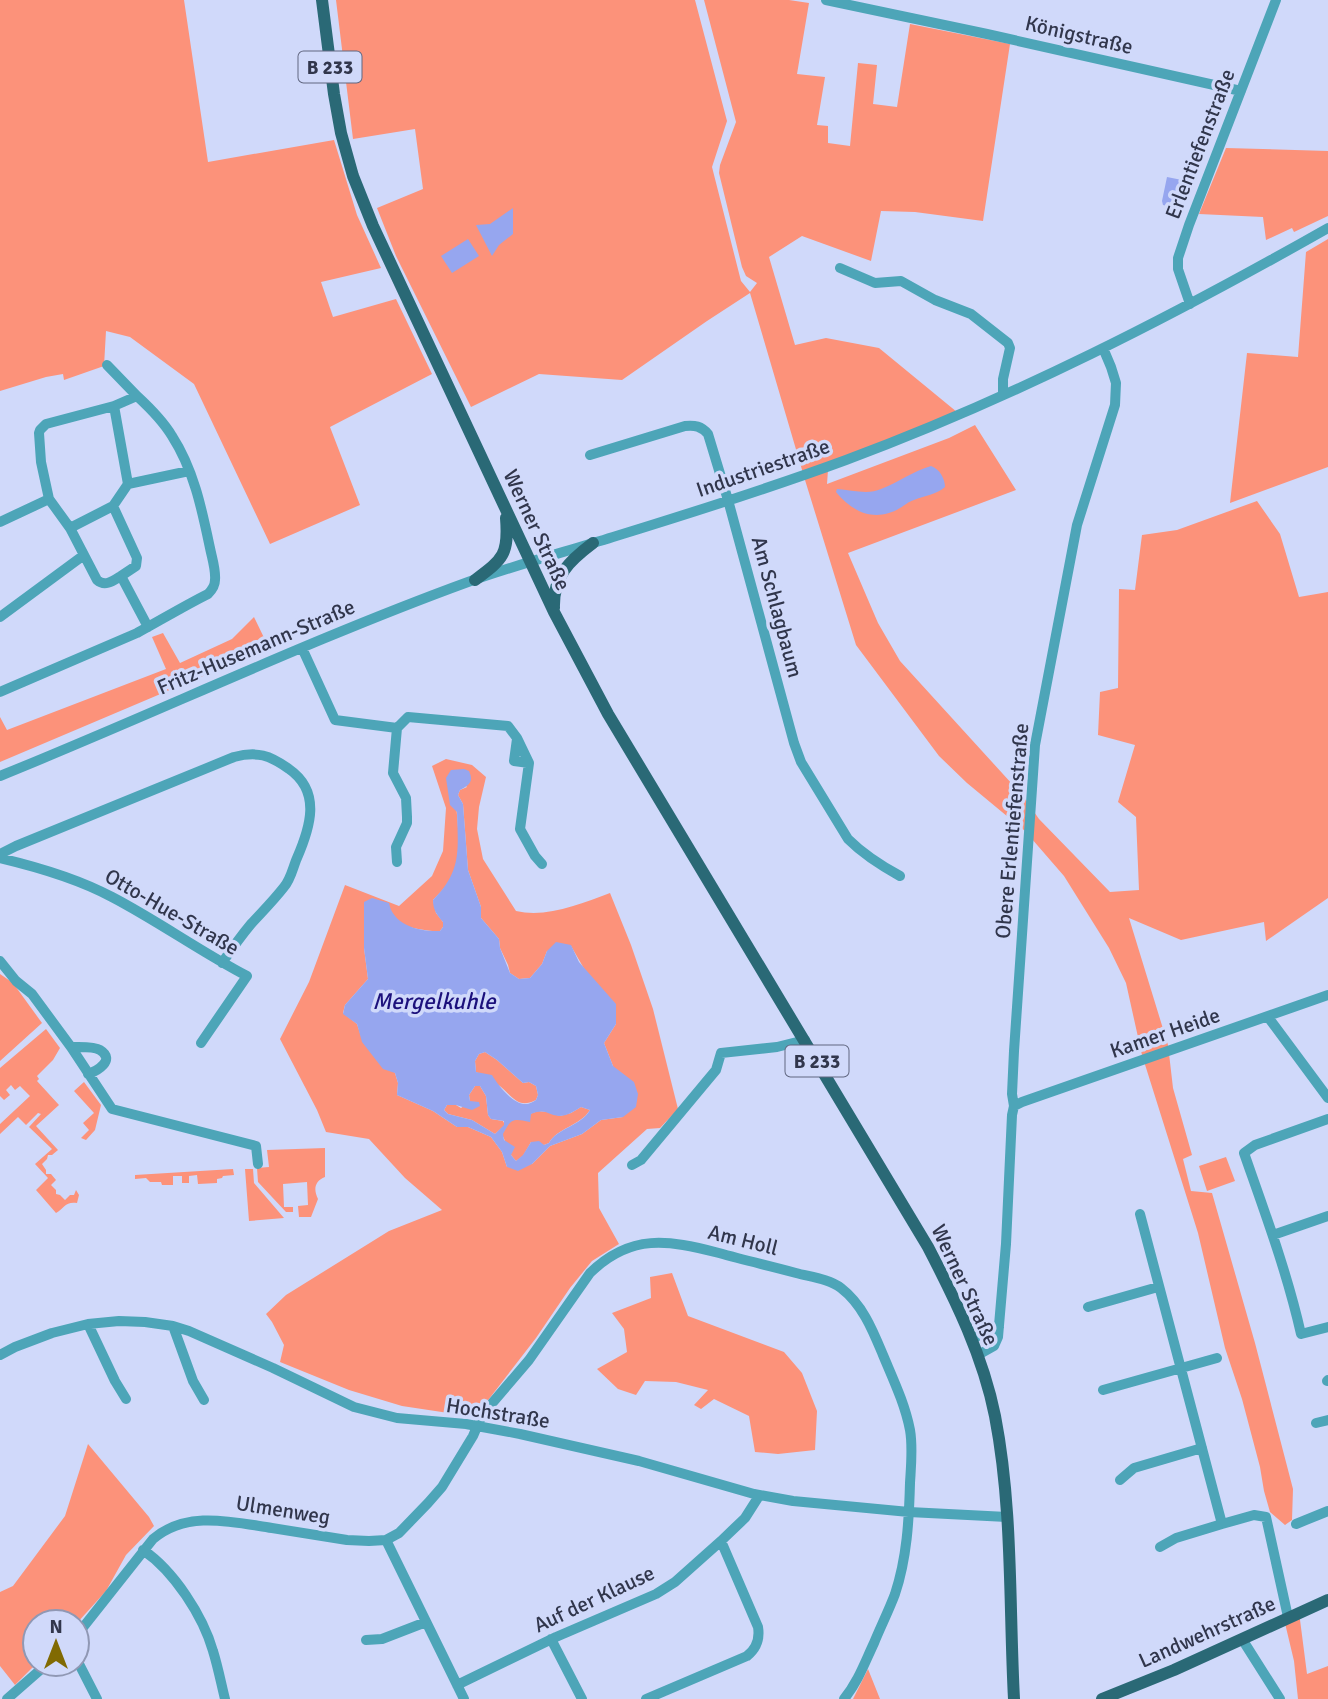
<svg xmlns="http://www.w3.org/2000/svg" width="1328" height="1699" viewBox="0 0 1328 1699" font-family="Signika,sans-serif">
  <rect width="100%" height="100%" fill="#d0d9fa"/>
  <path fill="#fc927a" fill-rule="evenodd" d="M0,0H184L208,162L334,140L357,215L381,268L321,282L333,317L396,299L432,374L330,427L360,505L270,544L194,384L130,337L106,331L104,366L64,380L63,374L46,377L0,391Z
    M336,0H695L727,121L712,167L741,281L750,292L757,283L746,276L742,267L719,173L720,165L736,122L704,0H789L809,3L797,74L825,77L817,125L828,126V143L850,146L858,63L877,65L873,104L897,107L910,24L1010,44L983,221L915,212L881,211L871,261L802,236L769,257L795,345L826,338L879,348L963,417L828,470L827,484L949,438L975,425L1016,490L848,553L878,623L900,661L1023,796L1039,819L1110,892L1139,890L1136,817L1118,802L1135,745L1098,735L1100,692L1118,688L1119,589L1135,590L1142,535L1177,530L1257,501L1280,534L1299,597L1328,592V898L1266,941L1264,922L1181,940L1129,918L1168,1045L1173,1088L1192,1155L1183,1159L1191,1191L1212,1193L1255,1343L1293,1489L1292,1520L1285,1525L1270,1512L1264,1491L1260,1467L1242,1399L1225,1348L1198,1233L1142,1055L1126,983L1109,948L1064,876L1025,831L967,783L939,756L856,645L805,480L750,293L707,321L622,380L539,374L471,407L396,256L377,208L423,189L415,129L353,139Z
    M1226,148L1328,151V216L1294,232L1292,228L1266,240L1263,217L1199,214Z
    M1328,239V467L1230,503L1247,353L1298,357L1306,252Z
    M254,617L269,648L0,762V717L7,730L166,669L152,637L163,633L180,663L232,639Z
    M446,759L472,765L486,777L479,807L477,829L483,859L516,911C547,918 580,904 610,893L631,945L653,1009L678,1109L660,1128L647,1129L598,1173L599,1208L619,1244L592,1261L570,1288L536,1338L475,1417L402,1406L349,1390L280,1362L284,1345L272,1322L266,1314L286,1295L389,1231L442,1210L405,1178L369,1139L326,1132L317,1110L280,1039L309,982L345,885L399,906L432,876L443,851L446,808L432,766ZM451,770L467,787L460,790L458,795L463,804L468,870L481,907V918L499,939L500,948L508,965L510,973L519,979L530,978L542,964L547,951L571,946L616,1024L604,1043L613,1066L623,1117L601,1120L582,1134L550,1146L532,1164L507,1167L502,1152L491,1137L468,1127H457L433,1111L397,1095L398,1083L395,1073L363,1042L357,1024L343,1013L345,1005L368,979L364,948L365,918L364,910C387,919 414,932 440,931L443,927V922L436,913L433,900C442,891 451,881 455,869C463,842 455,798 451,770Z
    M0,974L13,983L42,1023L0,1061Z
    M46,1029L60,1048L53,1060L37,1076L39,1079L37,1081L59,1105L36,1126L58,1150L52,1155H48L47,1159L42,1164L46,1170V1174H51L56,1180L51,1185L56,1190V1194L60,1195L65,1200L70,1195H74L76,1190L79,1195L77,1203C66,1201 64,1208 56,1213L36,1190L48,1178L35,1164L52,1149L29,1127L41,1114L38,1113L26,1125L18,1117L0,1134V1124L30,1096L20,1086L15,1090L11,1085L6,1090L10,1095L4,1100L0,1096V1068Z
    M485,1052L497,1060L523,1083L529,1082L536,1086L538,1095L536,1100C516,1110 512,1094 497,1084C491,1079 483,1076 476,1072L475,1061L479,1054Z
    M84,1082L101,1105L95,1130L86,1140L81,1138L89,1130L83,1123L94,1113L74,1091Z
    M475,1086H480L486,1096L488,1115L491,1119L503,1121L505,1125L495,1134L472,1120L448,1114L444,1110L447,1105H456L461,1108L470,1101L469,1095Z
    M581,1107L590,1110C580,1126 557,1128 549,1143L544,1145L531,1142L523,1156L516,1161L511,1155L502,1134L510,1121L538,1111L548,1112L560,1116L571,1113Z
    M325,1148V1177C315,1181 313,1189 318,1199L311,1217H299L298,1206L308,1205L307,1182L283,1184L284,1207H293V1212H286L258,1182L257,1168L269,1167L267,1150Z
    M1226,1157L1235,1181L1207,1191L1199,1166Z
    M233,1169L234,1175L223,1176L222,1178L217,1179V1183L198,1184L197,1175L189,1176V1183H182V1176H173V1185H162L161,1182H150L146,1178L135,1179V1175Z
    M245,1169H253L254,1183L284,1218L249,1221Z
    M672,1273L688,1316L784,1352L802,1373L817,1411L815,1450L778,1454L755,1452L749,1416L714,1399L701,1409L694,1405L708,1390L676,1382L645,1381L636,1395L618,1389L597,1369L627,1352L624,1329L612,1313L651,1298L650,1277Z
    M88,1444L149,1517L154,1526L126,1555L106,1591L77,1623V1622H35V1664H36L15,1685L0,1666V1592L13,1586L65,1516Z
    M1299,1612L1307,1674L1328,1666V1699H1298L1294,1661L1284,1619Z
    M868,1669L880,1699H853Z"/>
  <path fill="#96a6ef" fill-rule="evenodd" d="M1167,177L1187,181L1177,205L1171,207L1163,205L1162,201Z
    M513,208V234L499,245L492,256L476,225L490,224Z
    M468,239L479,256L452,273L441,256Z
    M931,466C940,469 945,479 945,487C937,494 924,496 914,500C908,502 905,505 900,508C875,523 852,512 836,492L837,489C852,490 868,495 881,489C899,482 913,471 931,466Z
    M464,769L469,771C474,782 469,785 460,790L458,795L463,804L468,870L481,907V918L499,939L500,948L510,973L519,979L530,978L542,964L547,951L556,942L571,945L579,962L616,1004V1024L604,1043L613,1066L634,1082L638,1094L636,1107L623,1117L601,1120L582,1134L550,1146L532,1164L518,1171L507,1167L502,1152L491,1137L468,1127H457L433,1111L397,1095L398,1083L395,1073L383,1069L362,1042L357,1024L343,1014L345,1005L368,979L364,948V902L372,898L389,903C393,925 419,932 440,931L443,927V922C437,915 433,910 433,900C462,871 458,850 457,812L450,805L446,778L451,770ZM485,1052L497,1060L523,1083L529,1082L536,1086L538,1095L536,1100C533,1102 529,1104 526,1104C512,1104 498,1085 492,1075L476,1072L475,1061L479,1054ZM475,1086H480L486,1096L488,1115L491,1119L504,1121V1125L495,1134L472,1120L448,1114L444,1110L447,1105H456L472,1110L480,1106L479,1102L470,1101L469,1095ZM581,1107L590,1110C581,1126 557,1128 549,1143L544,1145L539,1141L531,1142L523,1155L516,1161L511,1155L515,1147L504,1140L503,1134C511,1119 512,1118 530,1122L531,1114C546,1108 547,1115 559,1116C567,1116 575,1111 581,1107Z"/>
  <g fill="none" stroke-linecap="round" stroke-linejoin="round">
    <path stroke="#4da5b8" stroke-width="10" d="M826,0L987,34L1241,91
      M840,268L875,283L901,281L935,300L971,314L1008,343L1010,348L1003,379V395
      M1190,304L1178,269V258L1189,225L1276,0
      M107,365L137,396
      M114,406L128,484
      M590,455L685,426C695,425 701,426 708,434L728,500L794,743L801,762L848,839C864,855 880,865 900,876
      M113,506L137,558L136,566L121,576
      M0,522L49,499
      M70,528L113,506L128,484L189,471
      M0,617L84,555
      M302,648L335,720L397,728
      M0,692L137,633C161,620 184,606 208,594C212,590 215,586 215,580C216,570 212,558 210,548C202,510 194,470 172,436C163,421 150,408 137,396L114,406L46,424L40,430L39,433L41,462L49,499L70,528L97,580C105,587 113,581 121,576L148,627
      M397,728L408,717L508,726L517,738L529,763L520,829L535,856L542,864
      M517,739L514,761L529,763
      M0,776C156,713 309,640 468,582C515,565 565,552 613,537C691,513 770,488 846,460C1013,398 1173,316 1328,228
      M0,854L16,846L234,757C257,751 270,755 289,769C322,792 310,828 297,858C293,867 291,879 284,887C274,900 262,912 251,924C241,936 231,950 222,963
      M0,858C38,867 77,878 112,897C158,921 201,952 247,976L201,1043
      M397,862L396,847L407,823V817L406,798L393,773L397,728
      M0,961L16,981L32,994L71,1047L112,1109L256,1146L258,1164
      M1268,1017L1328,1098
      M71,1047C79,1047 94,1046 100,1050C116,1060 97,1071 88,1074
      M1014,1106L1022,1102L1328,995
      M1328,1119L1255,1145L1244,1153C1265,1213 1287,1272 1301,1334L1328,1327
      M632,1165L641,1160L716,1070L721,1053L777,1047L805,1040
      M1140,1214L1222,1524L1254,1515L1266,1517L1288,1617
      M1273,1235L1328,1216
      M1088,1307L1158,1287
      M88,1324L115,1381L126,1399
      M173,1326L193,1381L204,1400
      M972,1338L986,1334L999,1327
      M0,1355L15,1347L52,1333L88,1324L119,1321L145,1322L173,1326L189,1331L273,1368L354,1407L397,1418L466,1424L520,1434L639,1461L754,1494L793,1501L909,1512L1007,1517
      M978,1355L994,1346L998,1337L1006,1244L1012,1115L1014,1106L1012,1094L1014,1051L1035,745L1077,525L1115,405L1116,383L1111,367L1103,348
      M1327,1381L1328,1380
      M1103,1390L1217,1358
      M1316,1423L1328,1420
      M1120,1480L1134,1468L1202,1448
      M1296,1524L1328,1511
      M386,1540L464,1699
      M1160,1547L1176,1538L1222,1524
      M143,1550C174,1571 203,1616 213,1651C218,1667 221,1683 225,1699
      M77,1635L153,1539C187,1510 232,1522 272,1528C297,1532 322,1536 347,1540L369,1541L386,1540L399,1533L428,1503L442,1487L473,1436L482,1415L529,1360L590,1273C631,1233 668,1240 719,1253C744,1260 770,1266 796,1273C811,1277 829,1279 841,1288C863,1305 873,1331 883,1355C893,1379 905,1404 910,1430C913,1447 911,1466 910,1483C909,1520 907,1558 895,1594C889,1610 881,1626 874,1643C865,1662 858,1682 844,1699
      M551,1639L582,1699
      M1242,1639L1280,1699
      M366,1640L382,1639L426,1622
      M77,1660L97,1699
      M457,1685L556,1637L656,1594L675,1582L721,1541L745,1518L759,1496
      M7,1699L47,1664
      M646,1699L747,1656C757,1648 760,1639 758,1627L721,1541"/>
    <path stroke="#2a6976" stroke-width="12" d="M322,0L334,94L341,133L353,176L373,226L554,612L608,714L928,1247C956,1301 983,1356 995,1416C1013,1509 1009,1605 1014,1699
      M475,580C503,559 509,555 506,518
      M554,608C553,576 569,561 593,543
      M1102,1699L1174,1670L1328,1600"/>
  </g>
  <g text-anchor="middle" stroke-width="7" stroke-linejoin="round" paint-order="stroke">
    <g fill="#d0d9fa" stroke="#616780" stroke-width="2">
      <rect x="298.5" y="51.5" width="63" height="31" rx="5"/>
      <rect x="785.5" y="1045.5" width="63" height="31" rx="5"/>
    </g>
    <g font-size="19" font-weight="bold" fill="#31364c">
      <text x="330" y="74">B 233</text>
      <text x="817" y="1068">B 233</text>
    </g>
    <g font-size="21" fill="#31364c" stroke="#d0d9fa">
      <text transform="translate(1079 35) rotate(13)" y="7">Königstraße</text>
      <text transform="translate(1200 144) rotate(-69)" y="7">Erlentiefenstraße</text>
      <text transform="translate(763 468) rotate(-19)" y="7">Industriestraße</text>
      <text transform="translate(537 530) rotate(65)" y="7">Werner Straße</text>
      <text transform="translate(777 607) rotate(75)" y="7">Am Schlagbaum</text>
      <text transform="translate(256 647) rotate(-23)" y="7">Fritz-Husemann-Straße</text>
      <text transform="translate(1012 831) rotate(-85)" y="7">Obere Erlentiefenstraße</text>
      <text transform="translate(172 912) rotate(30)" y="7">Otto-Hue-Straße</text>
      <text transform="translate(1165 1033) rotate(-19)" y="7">Kamer Heide</text>
      <text transform="translate(743 1240) rotate(14)" y="7">Am Holl</text>
      <text transform="translate(965 1285) rotate(65)" y="7">Werner Straße</text>
      <text transform="translate(498 1413) rotate(9)" y="7">Hochstraße</text>
      <text transform="translate(283 1510) rotate(9)" y="7">Ulmenweg</text>
      <text transform="translate(594 1599) rotate(-25)" y="7">Auf der Klause</text>
      <text transform="translate(1207 1632) rotate(-24)" y="7">Landwehrstraße</text>
    </g>
    <g font-size="23" font-style="italic" fill="#1c117c" stroke="#d0d9fa">
      <text x="434" y="1009">Mergelkuhle</text>
    </g>
  </g>
  <g transform="translate(56 1643)"><circle r="33" fill="#d0d9fa" stroke="#9098b4" stroke-width="2"/>
  <path d="M0-5L12 26L0 18L-12 26Z" fill="#816a02"/>
  <text y="-10" font-size="19" font-weight="bold" text-anchor="middle" fill="#31364c">N</text>
  </g>
</svg>
